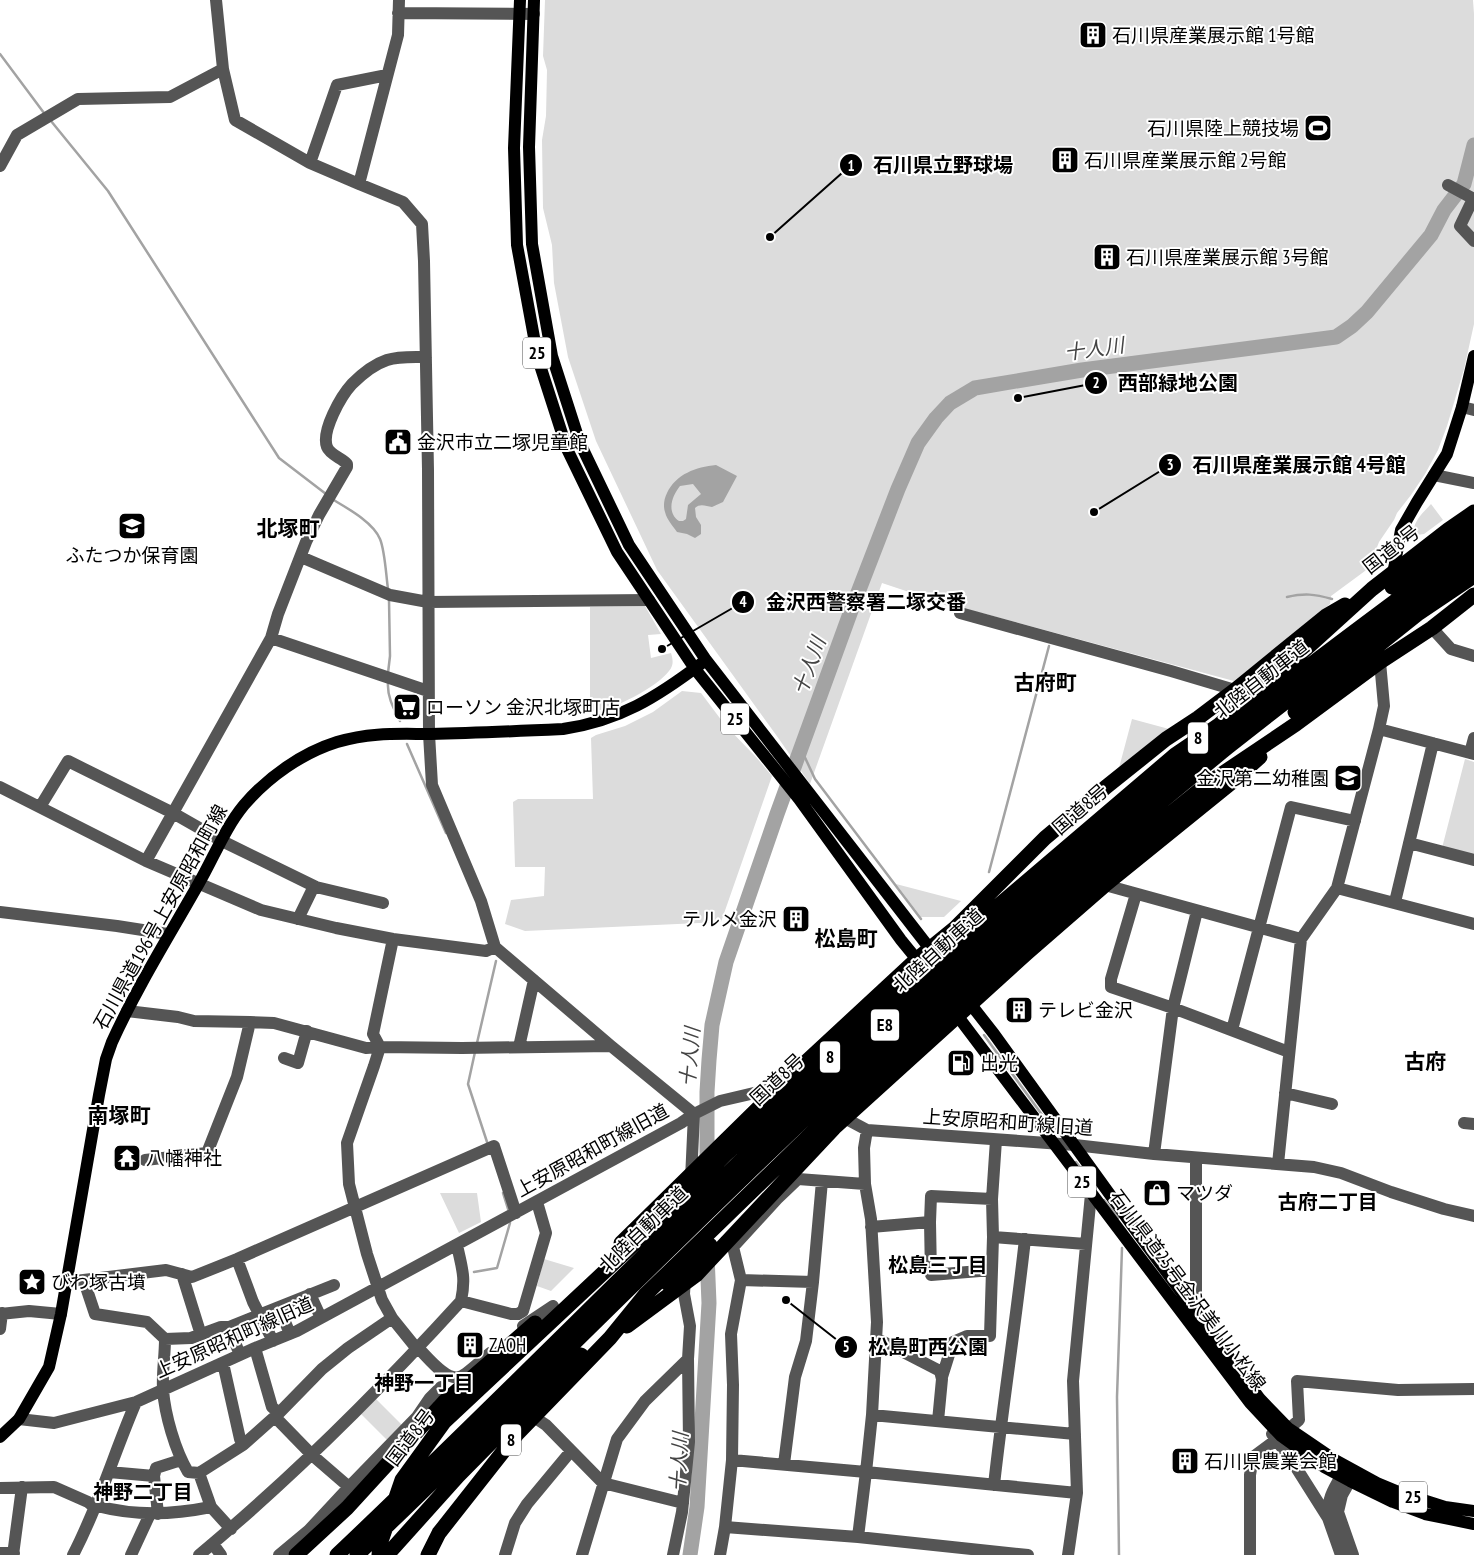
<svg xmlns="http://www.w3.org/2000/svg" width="1474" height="1555" viewBox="0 0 1474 1555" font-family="'PT Sans Narrow','Noto Sans JP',sans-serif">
  <rect width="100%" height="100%" fill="#fff"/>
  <path fill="#dcdcdc" d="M545,0H1473L1474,14V324L1464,369L1447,426L1438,450L1425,474L1411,495L1397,513L1394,520L1379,542L1369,568L1331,596L1330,604L1234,681L982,613L960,611L930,599L882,583L810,784L779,739L657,570L596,441L568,357L554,283L552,245L543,208L542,140L546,116L547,70L543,56Z
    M1431,504L1443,520L1424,534L1417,535L1414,532C1413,521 1424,512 1431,504Z
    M645,606L661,634L648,635L651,658L671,653C673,660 674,665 669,671C656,688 613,710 593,711L590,705V607Z
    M682,691L701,693L725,725L756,757L772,776L721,922L525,931L505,924L511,900L544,896L545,867H515L513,802L518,799H593L591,738L596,735L625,726L653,712Z
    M1132,719L1169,729L1119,768Z
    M1465,759L1474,762V856L1442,848Z
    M896,884L961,901L944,917H921Z
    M440,1193H477L481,1222L459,1233Z
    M544,1259L574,1268L551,1291L537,1286Z
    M376,1399L404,1427L388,1441L361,1414Z"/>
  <path fill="#a3a3a3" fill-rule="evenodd" d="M716,465L737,476L723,502L712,507C706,506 700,503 695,508L696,517L701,525V534L695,538L687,534L677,532C673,526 667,520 665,512C663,506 664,499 667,493C676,474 696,467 716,465ZM693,484L701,494L688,505L686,519L683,521H679C666,512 672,496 680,486Z"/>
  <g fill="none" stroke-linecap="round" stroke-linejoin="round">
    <path stroke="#a3a3a3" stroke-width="2.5" d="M0,54L44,113
      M51,121L108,191L279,458L326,494
      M332,499C347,508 373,522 380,539C385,551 386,575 388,589
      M1287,597C1305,593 1314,594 1332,599
      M388,673L390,656L389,600
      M388,683C387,697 394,709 400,721
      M407,744L446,833
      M801,749L815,779L921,919
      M989,872L1049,646
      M984,1035L1048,1123
      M477,1043L496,961
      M475,1052L468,1084L488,1145
      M1076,1162L1090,1180
      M503,1193L508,1209
      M1104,1200L1118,1218
      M474,1272L497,1268L510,1223
      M1119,1555L1117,1397L1122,1248"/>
    <path stroke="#a3a3a3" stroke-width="15" d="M707,1167V1092L709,1060L712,1025L726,962L777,814L852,608L898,489L918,443L936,418L950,403L975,388L1082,370L1336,337L1352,326L1367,312L1431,235L1444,210L1464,184L1474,145
      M690,1555L697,1507L709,1303L707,1255"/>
    <path stroke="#555" stroke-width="12" d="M399,0L398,35L359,184L403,202L422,224L424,261L428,470L429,734L432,785L481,901L495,947L611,1046L694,1114
      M398,13L534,14
      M223,69L235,120L310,163L337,85L387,75
      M310,163L359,184
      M0,166L17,135L78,99L170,97L223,69L216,0
      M1448,185L1472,198L1471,203L1460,226L1474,241
      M1462,407L1474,410
      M1434,475L1474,483
      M301,557L390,595L428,602L649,600
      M960,613L1171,671L1235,690
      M1432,628L1451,649L1474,656
      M271,638L428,691
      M1379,729L1474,754
      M1470,753L1474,738
      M0,787L146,861L261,910L336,928L393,939L486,951L495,947
      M40,807L68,761L173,813L222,841L316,887L383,903
      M1409,843L1474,860
      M146,861L271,638L278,614L306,542L319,515L347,467V464C342,458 330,455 327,447C321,431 341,396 352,384C361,375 375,364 387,360C399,356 414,357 426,357
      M1105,885L1301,939
      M1337,888L1379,729L1384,706L1380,662
      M1136,894L1111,979V987L1173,1008L1289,1052
      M1395,902L1433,743
      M0,912L117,926L168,934
      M298,919L314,886
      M393,939L373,1034L380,1047L374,1066L347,1143L349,1184L367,1254L382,1300L392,1318L417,1349
      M127,1011L178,1017L194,1021L250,1022L237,1077L207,1153L145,1160
      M250,1022L274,1023L366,1048L380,1047L462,1048L611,1046
      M1232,1030L1291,807L1355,821
      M519,1047L534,980
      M284,1058L298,1063L307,1031
      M1285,1093L1332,1104
      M837,1114L867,1130L1075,1145L1154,1154L1314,1167L1341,1173L1391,1192L1444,1209L1474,1216
      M1464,1123L1474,1124
      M867,1130L864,1148L865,1184L871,1219L877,1322L872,1415L866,1472L1077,1493L1068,1555
      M1154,1154L1173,1008L1197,911
      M1196,1158V1312
      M1278,1164L1301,939L1337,888L1474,924
      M691,1179L694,1114
      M992,1199L996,1140
      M930,1222L931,1275L992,1270
      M871,1227L930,1222L931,1196L992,1199L993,1237L1086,1244
      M457,1245C462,1269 466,1277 461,1301
      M237,1259L253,1302L273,1341
      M182,1274L201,1335
      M741,1280L813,1282L806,1341L795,1377L784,1464
      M84,1281L95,1314L147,1322L165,1339L191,1338L221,1327H229L334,1285
      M67,1282L166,1270L192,1277L237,1259L494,1146L516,1213
      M813,1282L822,1181
      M310,1294L321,1318
      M279,1307L290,1334
      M0,1314L29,1311L61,1314
      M523,1326L553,1306
      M229,1327L240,1355
      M0,1329L2,1313
      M876,1338L940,1371L942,1379L938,1421
      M165,1339C165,1356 162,1373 163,1390C165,1415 175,1450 188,1472L199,1473
      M255,1348L272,1407L279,1413
      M418,1348C427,1356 445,1381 459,1377C465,1376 484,1358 490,1353
      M223,1363L240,1439L243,1445
      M942,1377L953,1342L967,1336H990L993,1237
      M872,1415L1075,1434
      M275,1417L312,1455L349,1487L417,1417L430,1398L441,1387
      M534,1417L546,1425L603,1483L683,1503
      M19,1419L54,1423L136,1402L255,1348L297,1331L681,1123L694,1114L720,1101L780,1087L783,1088
      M1272,1434L1292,1461L1328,1518L1341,1555
      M732,1460L866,1472L858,1537
      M109,1472L154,1476L156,1468L181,1460
      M154,1476L158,1514
      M994,1485C1003,1403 1016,1321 1025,1239
      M0,1488L54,1487L88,1502L95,1508
      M1077,1493L1073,1381L1091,1194
      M97,1506C136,1516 171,1515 211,1507
      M1328,1518C1327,1496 1335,1487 1346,1468
      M725,1527L858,1537L1028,1555
      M231,1529L211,1507L199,1473L243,1445L279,1413L322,1369L348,1348L392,1318
      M213,1544L221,1555
      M0,1553H14
      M13,1555L22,1487
      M73,1555C99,1505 114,1453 136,1402
      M131,1555L150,1514
      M199,1555C293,1477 379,1391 461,1301L511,1314H518L523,1311L546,1233L537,1202
      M279,1555L309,1530L349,1487
      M505,1555L515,1523L527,1504L571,1451
      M582,1555L617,1439L645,1401L688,1359
      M673,1555L682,1512L689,1442L688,1359L690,1326L684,1294L685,1277
      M720,1555L725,1527L732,1460L733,1385L731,1334L741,1280L733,1247L777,1199L798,1179L865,1184
      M1250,1555V1475L1253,1457L1276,1440L1299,1420L1297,1381L1398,1390L1474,1389
      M1353,1555L1338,1512L1342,1495L1355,1472"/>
    <path stroke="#000" stroke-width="12" d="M520,0L514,148L517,245L538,359L567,449L617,552L695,669L799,799L901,940L923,967
      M534,0L529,147L532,244L552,356L580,443L629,545L706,660L934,954
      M1393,574L1401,530L1417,502L1447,454L1462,407L1474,356
      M965,997L994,1034L1137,1232L1260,1399L1288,1428L1335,1460L1377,1483L1401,1493L1445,1507L1474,1511
      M953,1010L1250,1403L1281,1436L1324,1467L1350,1481L1393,1502L1425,1514L1474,1524
      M0,1437L19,1419L49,1367L61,1314L99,1095L106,1059L112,1042C137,987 169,936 199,883C214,857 225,828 244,805C268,777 302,753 337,742C371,732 397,734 431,734C475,733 519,731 563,729C619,721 657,697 702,663"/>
    <path stroke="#000" stroke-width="15" d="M1447,544L1474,527
      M1392,587L1454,540
      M1295,712L1419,613L1474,576
      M621,1243L794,1073L917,959L955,928L1045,838L1106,787L1166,739L1198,718L1235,690L1326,616L1345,605
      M668,1284L710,1245
      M627,1326L696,1275L834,1128L1027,953L1105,885L1231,783L1260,757
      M296,1555L347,1508L444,1402L535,1323
      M337,1555C533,1369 721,1173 921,991C1017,904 1116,818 1218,737C1301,670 1388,606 1474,543
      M357,1555C549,1371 734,1180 931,1002C1028,914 1127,829 1228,747C1309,683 1391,621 1474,560
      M379,1555L380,1544L402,1480L444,1422L664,1216L726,1154L905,987L958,940L1175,755L1219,725L1287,666L1372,589L1448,530L1474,512
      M387,1555L458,1476L526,1407L581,1355
      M428,1555L439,1533L517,1434L610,1338L645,1295L845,1101L975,981L1117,857L1207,784L1296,724L1380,662L1432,628L1474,595"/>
  </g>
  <defs>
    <symbol id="building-square" viewBox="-11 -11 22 22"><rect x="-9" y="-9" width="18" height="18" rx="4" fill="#000" stroke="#fff"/><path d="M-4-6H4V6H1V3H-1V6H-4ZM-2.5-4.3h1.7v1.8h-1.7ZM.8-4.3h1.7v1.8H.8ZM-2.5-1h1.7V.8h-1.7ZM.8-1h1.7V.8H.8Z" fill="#fff"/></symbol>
    <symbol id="stadium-square" viewBox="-11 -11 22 22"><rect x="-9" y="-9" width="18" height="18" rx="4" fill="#000" stroke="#fff"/><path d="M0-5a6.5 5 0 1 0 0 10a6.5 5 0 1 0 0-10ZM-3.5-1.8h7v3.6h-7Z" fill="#fff"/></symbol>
    <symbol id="civic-square" viewBox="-11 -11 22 22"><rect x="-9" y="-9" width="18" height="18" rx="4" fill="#000" stroke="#fff"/><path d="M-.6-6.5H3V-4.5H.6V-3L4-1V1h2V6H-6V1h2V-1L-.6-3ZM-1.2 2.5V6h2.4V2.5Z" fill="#fff"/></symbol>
    <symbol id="school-square" viewBox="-11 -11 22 22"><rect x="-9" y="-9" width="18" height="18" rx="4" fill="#000" stroke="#fff"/><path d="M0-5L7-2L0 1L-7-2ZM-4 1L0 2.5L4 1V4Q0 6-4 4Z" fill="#fff"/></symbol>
    <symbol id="supermarket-square" viewBox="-11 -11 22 22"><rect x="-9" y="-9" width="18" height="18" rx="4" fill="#000" stroke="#fff"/><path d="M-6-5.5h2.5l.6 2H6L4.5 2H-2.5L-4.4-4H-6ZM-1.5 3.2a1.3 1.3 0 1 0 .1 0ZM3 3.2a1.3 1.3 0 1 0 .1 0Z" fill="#fff"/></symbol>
    <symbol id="fuel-square" viewBox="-11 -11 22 22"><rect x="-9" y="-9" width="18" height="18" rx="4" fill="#000" stroke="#fff"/><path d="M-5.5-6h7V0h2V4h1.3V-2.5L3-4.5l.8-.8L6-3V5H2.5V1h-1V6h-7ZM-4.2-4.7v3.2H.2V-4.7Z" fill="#fff"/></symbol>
    <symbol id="temple-square" viewBox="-11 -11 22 22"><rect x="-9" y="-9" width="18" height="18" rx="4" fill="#000" stroke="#fff"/><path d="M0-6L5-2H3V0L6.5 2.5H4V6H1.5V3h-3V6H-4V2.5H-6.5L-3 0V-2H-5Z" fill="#fff"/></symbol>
    <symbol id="shop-square" viewBox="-11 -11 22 22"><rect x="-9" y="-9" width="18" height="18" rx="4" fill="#000" stroke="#fff"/><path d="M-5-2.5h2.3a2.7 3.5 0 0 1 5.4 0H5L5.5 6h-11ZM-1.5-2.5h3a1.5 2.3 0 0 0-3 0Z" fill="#fff"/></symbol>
    <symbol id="sight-square" viewBox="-11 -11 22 22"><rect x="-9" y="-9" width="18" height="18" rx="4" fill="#000" stroke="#fff"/><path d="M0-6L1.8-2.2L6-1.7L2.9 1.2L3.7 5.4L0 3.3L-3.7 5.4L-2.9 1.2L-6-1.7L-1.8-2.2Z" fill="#fff"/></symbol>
  </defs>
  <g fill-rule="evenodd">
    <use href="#building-square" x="1077" y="19" width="32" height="32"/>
    <use href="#stadium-square" x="1302" y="112" width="32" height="32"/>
    <use href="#building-square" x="1049" y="144" width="32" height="32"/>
    <use href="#building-square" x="1091" y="241" width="32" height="32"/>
    <use href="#civic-square" x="382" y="426" width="32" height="32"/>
    <use href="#school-square" x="116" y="510" width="32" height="32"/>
    <use href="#supermarket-square" x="391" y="691" width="32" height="32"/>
    <use href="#school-square" x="1332" y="762" width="32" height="32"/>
    <use href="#building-square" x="780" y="903" width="32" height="32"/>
    <use href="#building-square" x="1003" y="994" width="32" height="32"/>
    <use href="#fuel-square" x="945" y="1047" width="32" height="32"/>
    <use href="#temple-square" x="111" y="1142" width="32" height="32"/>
    <use href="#shop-square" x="1141" y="1177" width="32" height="32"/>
    <use href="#sight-square" x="16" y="1266" width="32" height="32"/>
    <use href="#building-square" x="454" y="1329" width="32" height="32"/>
    <use href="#building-square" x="1169" y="1445" width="32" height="32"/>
  </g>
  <g text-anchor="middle" stroke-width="4" stroke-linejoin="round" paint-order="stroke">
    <g fill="#fff" stroke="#4c4c4c" stroke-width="1">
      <rect x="523" y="337.5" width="28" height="31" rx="4"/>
      <rect x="721" y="703.5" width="28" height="31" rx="4"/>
      <rect x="1188" y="722.5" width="20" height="31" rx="4"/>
      <rect x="871" y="1009.5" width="28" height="31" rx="4"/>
      <rect x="820" y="1041.5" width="20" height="31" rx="4"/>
      <rect x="1068" y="1166.5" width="28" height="31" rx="4"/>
      <rect x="501" y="1424.5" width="20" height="31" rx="4"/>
      <rect x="1399" y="1481.5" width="28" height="31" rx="4"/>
    </g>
    <g font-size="18" font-weight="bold" fill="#000">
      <text x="537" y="359">25</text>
      <text x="735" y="725">25</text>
      <text x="1198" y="744">8</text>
      <text x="885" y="1031">E8</text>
      <text x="830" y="1063">8</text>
      <text x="1082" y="1188">25</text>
      <text x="511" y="1446">8</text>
      <text x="1413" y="1503">25</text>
    </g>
    <g font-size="19" fill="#000" stroke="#fff" text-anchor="start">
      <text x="1112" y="42">石川県産業展示館 1号館</text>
      <text x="1299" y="135" text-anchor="end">石川県陸上競技場</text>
      <text x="1084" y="167">石川県産業展示館 2号館</text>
      <text x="1126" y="264">石川県産業展示館 3号館</text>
      <text x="417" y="449">金沢市立二塚児童館</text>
      <text x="132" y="562" text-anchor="middle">ふたつか保育園</text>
      <text x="426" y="714">ローソン 金沢北塚町店</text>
      <text x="1329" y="785" text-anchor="end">金沢第二幼稚園</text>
      <text x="777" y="926" text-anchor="end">テルメ金沢</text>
      <text x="1038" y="1017">テレビ金沢</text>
      <text x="980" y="1070">出光</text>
      <text x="146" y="1165">八幡神社</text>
      <text x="1176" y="1200">マツダ</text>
      <text x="51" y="1289">びわ塚古墳</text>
      <text x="489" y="1352">ZAOH</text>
      <text x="1204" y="1468">石川県農業会館</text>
    </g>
    <g font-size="19" fill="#000" stroke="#fff">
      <text transform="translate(1391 549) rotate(-38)" y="7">国道8号</text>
      <text transform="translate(1261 679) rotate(-38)" y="7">北陸自動車道</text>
      <text transform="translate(1080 809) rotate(-41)" y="7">国道8号</text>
      <text transform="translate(160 917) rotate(-61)" y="7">石川県道196号上安原昭和町線</text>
      <text transform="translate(938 950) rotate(-42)" y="7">北陸自動車道</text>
      <text transform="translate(777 1079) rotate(-43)" y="7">国道8号</text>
      <text transform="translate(1008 1122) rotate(4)" y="7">上安原昭和町線旧道</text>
      <text transform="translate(592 1150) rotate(-29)" y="7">上安原昭和町線旧道</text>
      <text transform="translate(643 1229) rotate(-44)" y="7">北陸自動車道</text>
      <text transform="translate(1188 1290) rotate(53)" y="7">石川県道25号金沢美川小松線</text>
      <text transform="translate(234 1337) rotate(-24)" y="7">上安原昭和町線旧道</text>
      <text transform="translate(410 1437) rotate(-53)" y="7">国道8号</text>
    </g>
    <g font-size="20" font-style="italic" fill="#444" stroke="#fff">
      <text transform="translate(1094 349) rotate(-8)" y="7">十人川</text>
      <text transform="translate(809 666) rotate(-70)" y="7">十人川</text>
      <text transform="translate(690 1057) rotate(-85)" y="7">十人川</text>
      <text transform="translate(679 1462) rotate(-87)" y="7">十人川</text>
    </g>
    <g font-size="20" font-weight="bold" fill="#000" stroke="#fff">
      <text x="1328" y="1209">古府二丁目</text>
      <text x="938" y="1272">松島三丁目</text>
      <text x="424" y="1390">神野一丁目</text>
      <text x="143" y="1499">神野二丁目</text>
    </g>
    <g font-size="21" font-weight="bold" fill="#000" stroke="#fff">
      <text x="288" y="536">北塚町</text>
      <text x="1045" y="690">古府町</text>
      <text x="846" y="946">松島町</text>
      <text x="1425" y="1069">古府</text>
      <text x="119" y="1123">南塚町</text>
    </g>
  </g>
  <path fill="none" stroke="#000" stroke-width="2" d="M770 237L851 165M1018 398L1096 383M1094 512L1170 465M662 649L743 602M786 1300L846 1347"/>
  <g fill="#000" stroke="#fff" stroke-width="2">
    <circle cx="770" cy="237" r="5"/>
    <circle cx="1018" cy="398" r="5"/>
    <circle cx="1094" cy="512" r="5"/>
    <circle cx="662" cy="649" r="5"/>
    <circle cx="786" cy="1300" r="5"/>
    <circle cx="851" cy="165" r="12"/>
    <circle cx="1096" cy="383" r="12"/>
    <circle cx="1170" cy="465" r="12"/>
    <circle cx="743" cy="602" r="12"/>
    <circle cx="846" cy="1347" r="12"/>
  </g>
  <g font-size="15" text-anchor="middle" font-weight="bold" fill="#fff">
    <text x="851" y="171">1</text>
    <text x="1096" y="388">2</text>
    <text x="1170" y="470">3</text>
    <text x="743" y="607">4</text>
    <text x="846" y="1352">5</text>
  </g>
  <g font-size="20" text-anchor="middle" font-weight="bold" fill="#000" stroke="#fff" stroke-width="4" stroke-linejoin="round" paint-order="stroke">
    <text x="943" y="172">石川県立野球場</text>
    <text x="1178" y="390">西部緑地公園</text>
    <text x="1299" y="472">石川県産業展示館 4号館</text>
    <text x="866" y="609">金沢西警察署二塚交番</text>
    <text x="928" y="1354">松島町西公園</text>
  </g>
</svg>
